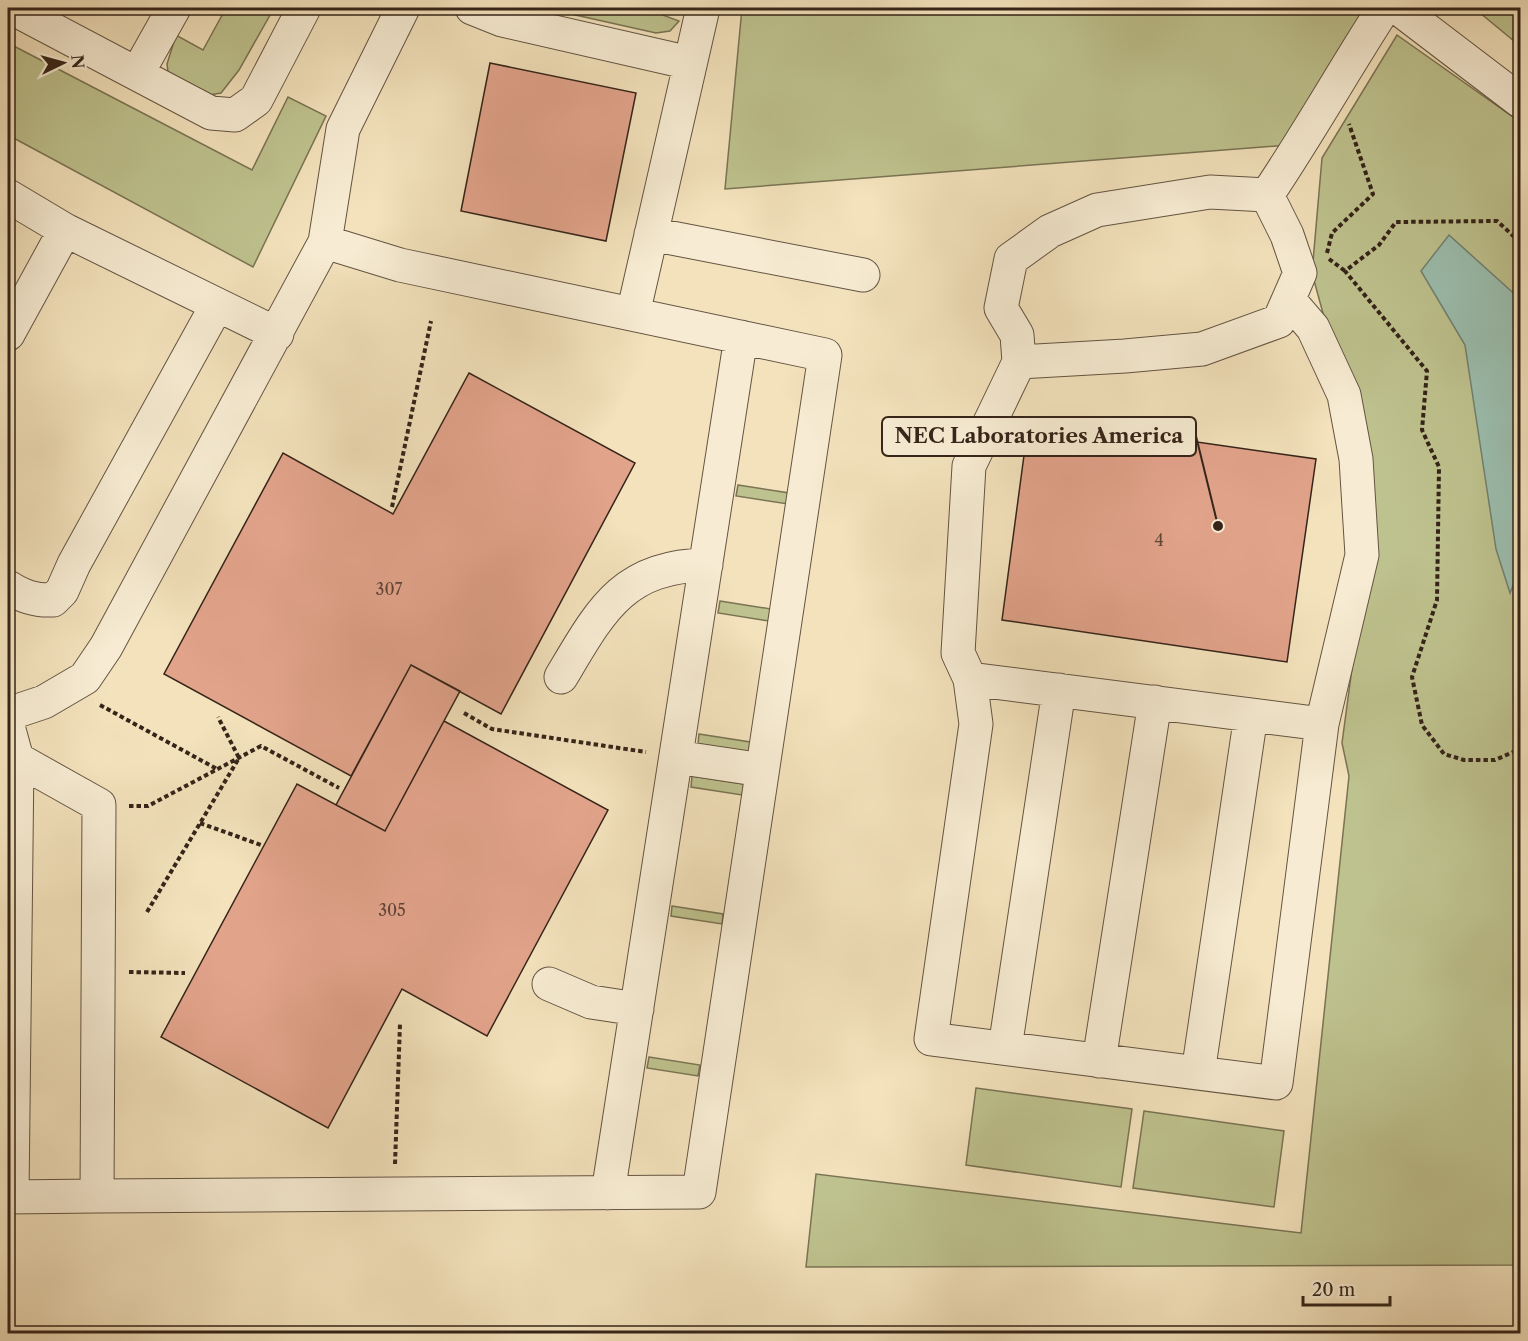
<svg xmlns="http://www.w3.org/2000/svg" width="1528" height="1341" viewBox="0 0 1528 1341" font-family="'Libre Caslon Text',serif">
  <rect width="100%" height="100%" fill="#f3e2bc"/>
  <filter id="stains"><feTurbulence type="fractalNoise" baseFrequency=".00333" numOctaves="4"/><feColorMatrix values="0 0 0 0 .2 0 0 0 0 .09 0 0 0 0 .02 0 0 0 .5 -.17"/></filter>
  <radialGradient id="worn" r=".72"><stop offset=".6" stop-color="#630" stop-opacity="0"/><stop offset="1" stop-color="#630" stop-opacity=".3"/></radialGradient>
  <path fill="#bec28e" stroke="#7a7354" stroke-width="1.5" d="M226,8H274L239,70L221,93L209,95L168,72L167,64L176,35L203,50Z
    M565,8H661L660,14L679,21L670,31L656,33L571,14Z
    M742,8H1366L1302,144L725,189Z
    M1474,8H1520V46Z
    M1397,35L1520,122V1265L806,1267L816,1174L1301,1233L1349,776L1342,743L1368,549L1330,339L1312,273L1322,158Z
    M8,43L252,170L288,97L326,116L253,267L8,135Z
    M738,485L789,493L788,504L736,496Z
    M720,601L771,609L769,621L718,613Z
    M699,734L750,742L749,752L698,744Z
    M692,776L744,784L742,795L691,787Z
    M672,906L723,914L722,924L671,916Z
    M649,1057L700,1065L698,1076L647,1068Z
    M976,1088L1132,1109L1121,1187L966,1165Z
    M1144,1111L1284,1131L1274,1207L1133,1188Z"/>
  <path fill="#9bbeae" stroke="#728072" stroke-width="1.5" d="M1449,235L1520,299V569L1510,593L1496,549L1465,345L1421,271Z"/>
  <path fill="#e2a38b" stroke="#352419" stroke-width="1.5" d="M490,63L636,93L606,241L461,211Z
    M469,373L635,463L501,714L411,665L351,776L164,674L283,453L393,514Z
    M1029,418L1316,459L1287,662L1002,620Z
    M411,665L460,691L385,831L336,805Z
    M444,721L608,810L487,1036L402,989L328,1128L161,1037L297,784L385,831Z"/>
  <g fill="none" stroke-linecap="round" stroke-linejoin="round">
    <defs>
      <path id="minor" d="M12,8L137,74L174,8
        M472,8L502,20L690,63
        M1398,8L1520,101
        M137,74L211,113L235,115L256,100L304,8
        M1210,192L1267,195L1287,235L1300,273L1279,321L1202,349L1125,356L1019,362L1017,335L1001,308L1011,259L1050,231L1097,210Z
        M1267,195C1308,134 1344,70 1384,8
        M8,196L65,230
        M651,234L863,275
        M633,314L703,8
        M8,334L65,230L277,334
        M1019,362L969,466L958,653L970,679L976,724L931,1039L1276,1083L1322,724L1362,555L1356,459L1344,395L1313,328L1289,300
        M8,587C22,596 35,601 53,600L62,591L74,564L217,305
        M561,677C600,612 622,566 706,565
        M970,679L1322,724
        M8,714L44,702L85,678L106,647L325,242L343,129L403,8
        M8,726L17,759L99,805L97,1196L699,1192L825,355L400,265L325,242
        M676,757L762,770
        M549,984L591,1002L637,1009
        M1005,1048L1059,690
        M1099,1061L1155,702
        M1198,1073L1251,715
        M608,1193L741,337
        M8,1197L97,1196
        M12,1197L17,759"/>
    </defs>
    <use href="#minor" stroke="#645442" stroke-width="35"/>
    <path stroke="#352419" stroke-width="4" stroke-dasharray="4.5 3" stroke-linecap="butt" d="M1520,242L1497,221L1396,222L1379,245L1345,271L1427,371L1422,430L1439,467L1437,600L1412,677L1422,725L1444,754L1464,760H1495L1520,749
      M1327,253L1332,233L1373,194L1349,124
      M1329,259L1345,271
      M392,507L431,321
      M100,705L217,769
      M464,713L492,729L646,752
      M129,806H148L261,746L339,788
      M200,823L261,845
      M147,912L239,758L218,717
      M129,972L185,973
      M395,1164L400,1024"/>
    <use href="#minor" stroke="#f7ecd3" stroke-width="33"/>
  </g>
  <g text-anchor="middle" stroke-width="4.5" stroke-linejoin="round" paint-order="stroke">
    <g font-size="16" fill="#604436">
      <text x="1159" y="546">4</text>
      <text x="389" y="595">307</text>
      <text x="392" y="916">305</text>
    </g>
  </g>
  <path fill="none" stroke="#352419" stroke-width="2" d="M1218 526L1196 436"/>
  <circle fill="#352419" stroke="#f7ecd3" stroke-width="2" cx="1218" cy="526" r="6"/>
  <rect fill="#f7ecd3" stroke="#352419" stroke-width="2" x="882" y="417" width="314" height="39" rx="6"/>
  <g font-size="21" text-anchor="middle" font-weight="bold" fill="#352419">
    <text x="1039" y="443">NEC Laboratories America</text>
  </g>
  <rect width="1528" height="1341" fill="none" stroke="#f3e2bc" stroke-width="30"/>
  <rect x="9" y="9" width="1510" height="1323" fill="none" stroke="#352419" stroke-width="3"/>
  <rect x="15" y="15" width="1498" height="1311" fill="none" stroke="#352419" stroke-width="1.5"/>
  <g transform="translate(63 63) rotate(85)" stroke="#f7ecd3" stroke-width="4.5" paint-order="stroke">
  <path d="M0-4.5L10 22L0 15L-10 22Z" fill="#352419"/>
  <text y="-9" font-size="16" font-weight="bold" text-anchor="middle" fill="#352419">N</text>
  </g>
  <path d="M1303 1296v9h87v-9" fill="none" stroke="#352419" stroke-width="3"/>
  <text x="1312" y="1296" font-size="18" fill="#352419" stroke="#f7ecd3" stroke-width="4.5" paint-order="stroke">20 m</text>
  <rect width="100%" height="100%" filter="url(#stains)"/>
  <rect width="100%" height="100%" fill="url(#worn)"/>
</svg>
